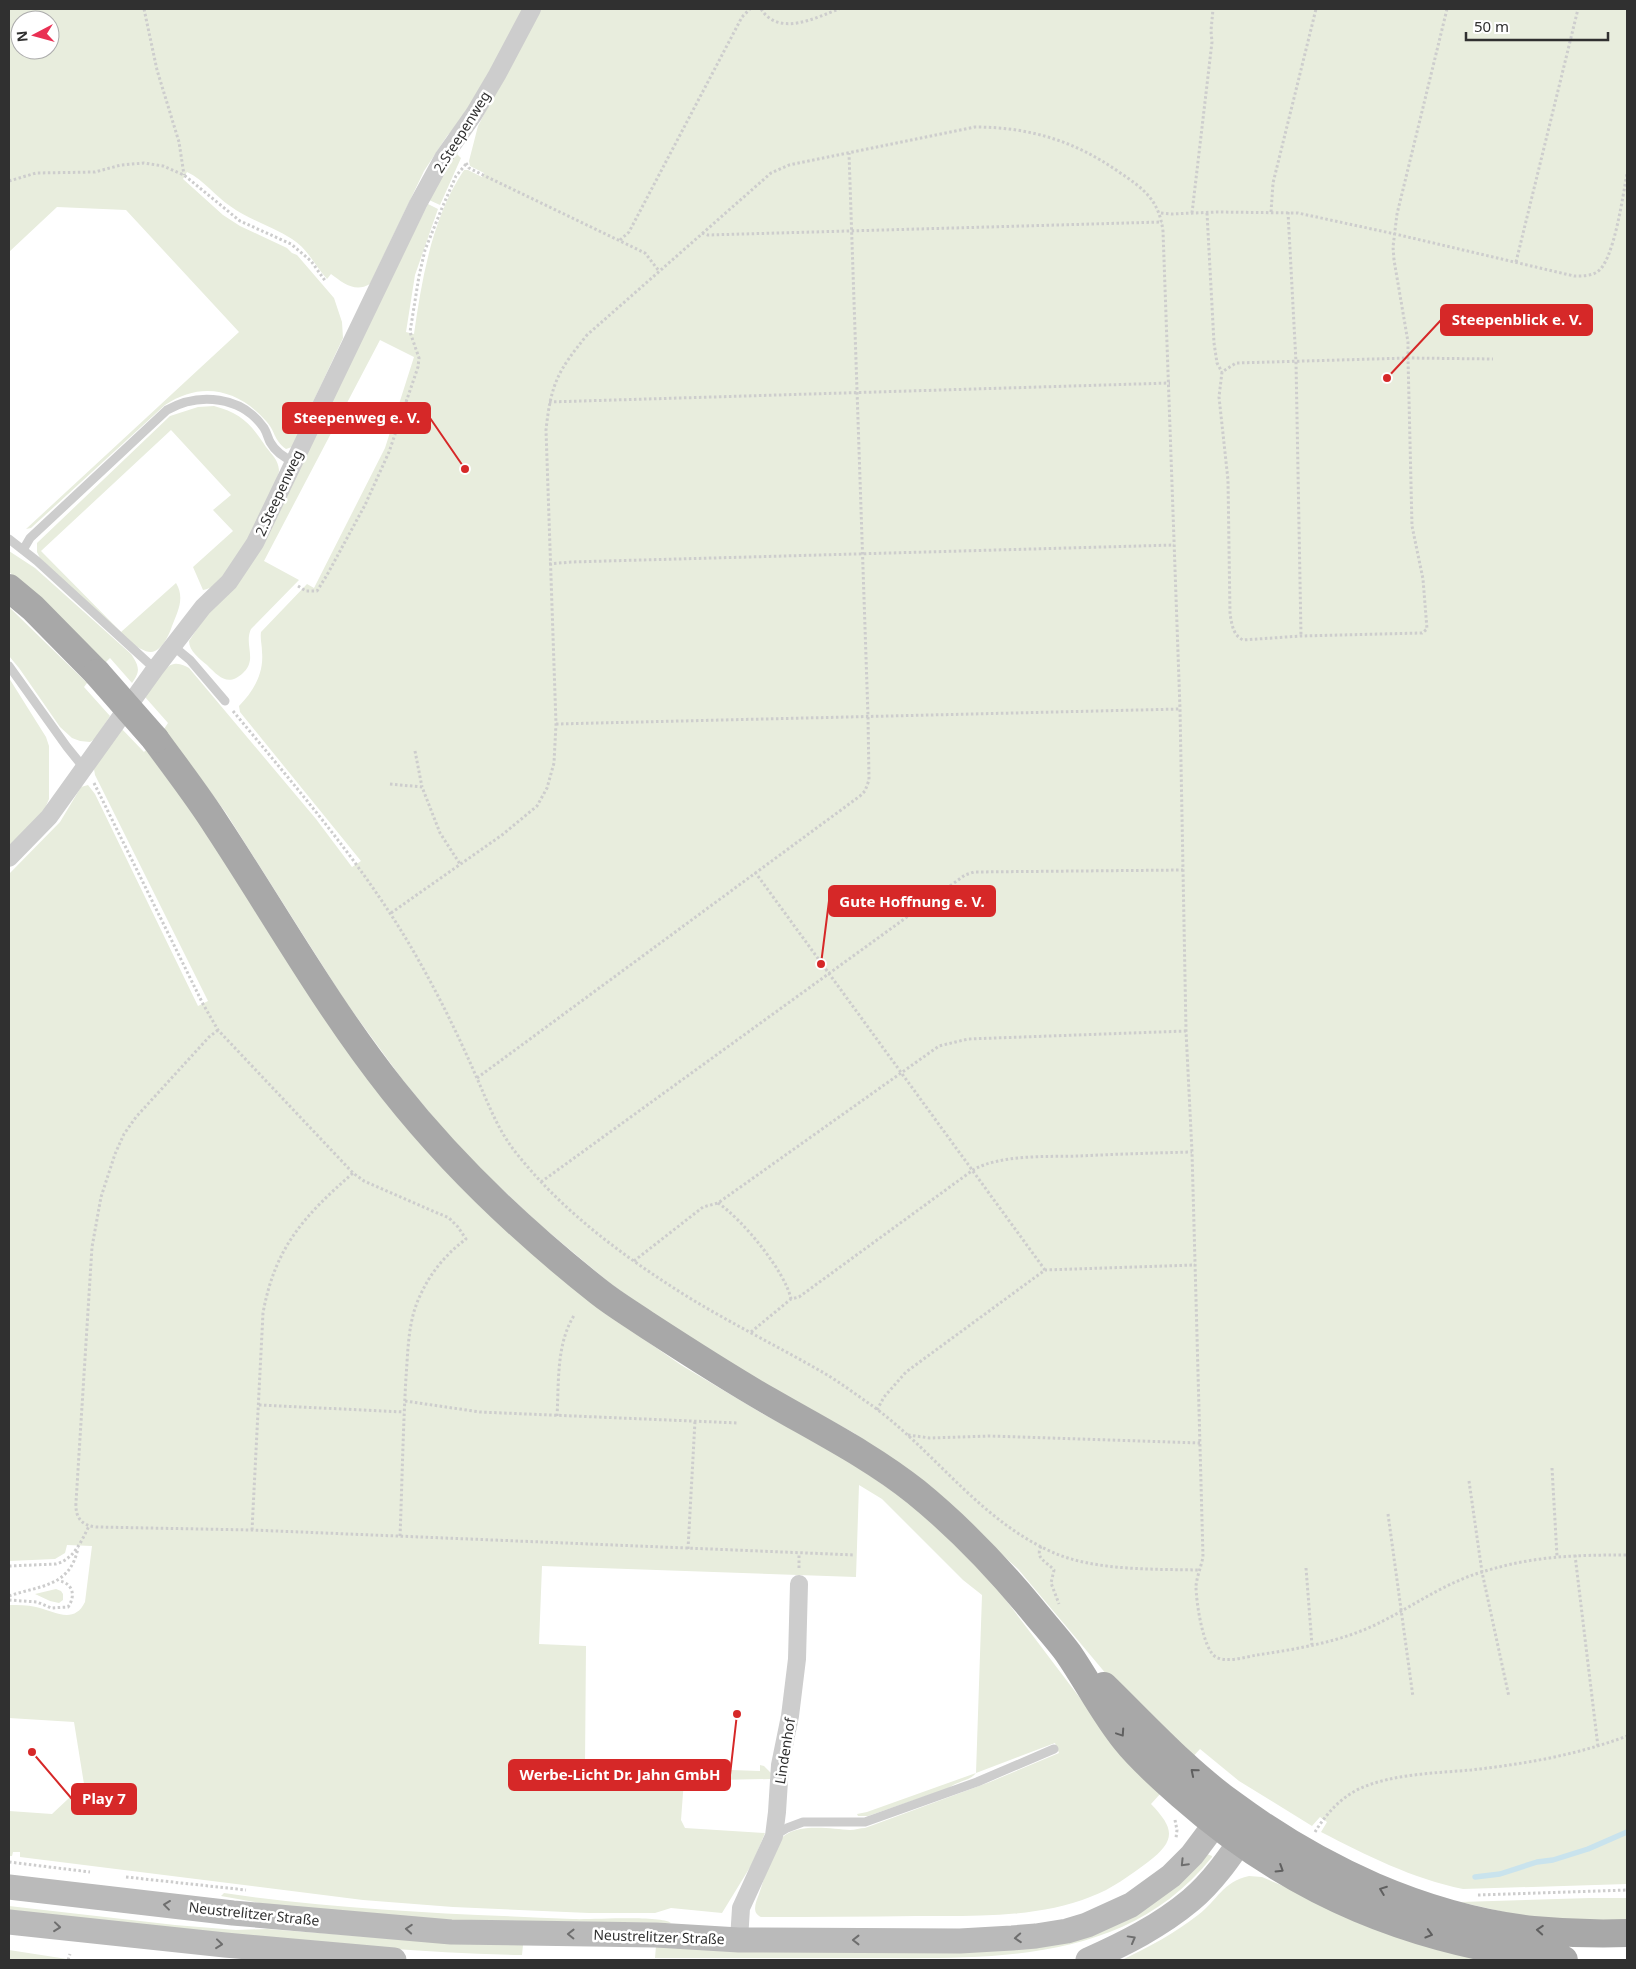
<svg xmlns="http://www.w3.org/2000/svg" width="1636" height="1969" viewBox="0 0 1636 1969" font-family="'Noto Sans',sans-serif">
  <rect width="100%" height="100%" fill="#fff"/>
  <path fill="#e8eddd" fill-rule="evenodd" d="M9,9H524L470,111L447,136L424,171L370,284C355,293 343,283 331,274L327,279C315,266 308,249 292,239C272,226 249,220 230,206C215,196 204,180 187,172L183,179L223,215L240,226L287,248L292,253L297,255L334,298L342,322L343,338L292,447L286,449C273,439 276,432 266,421C238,389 201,381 165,405L31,528L26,529L239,332L126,210L57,207L9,252ZM20,20H50V50H20Z
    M539,9H1627V1884L1463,1889C1413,1879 1366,1855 1321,1832L1327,1822L1320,1817L1312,1826L1239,1781L1200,1749L1190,1760L1123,1694L1018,1569L923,1483L854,1433L775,1390L690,1340L611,1284L538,1223L483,1171L443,1129L402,1079L345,1001L226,813L164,729L168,723L145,697C151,688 164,665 174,664C180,663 185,666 189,668L316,819L352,867L361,861L240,712L239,706C254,691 264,673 262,652C262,645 260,639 261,632L307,584L314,588L385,448L414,357L380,340L264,561L299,580L251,629C246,640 251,649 250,660C249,666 247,669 243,673C228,687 219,677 207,665C200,659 189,651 189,641L207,614L234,587L428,204L438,209L415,275L406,332L414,334C422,278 432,218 464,170H468L482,177L484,173L470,166L469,161L478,126Z
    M456,153L461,158L440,205L429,200L448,161Z
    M214,406C241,413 251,424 266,447C272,455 278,459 279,470C280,481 233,569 223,579C217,585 212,588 203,590L193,567L233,531L213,510L231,495L171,430L41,551L121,632L176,583C185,598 178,611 172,626C169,635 162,651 151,652C131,653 58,575 40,558L37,552V543L170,416L198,407Z
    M9,551L35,568L131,654C139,666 141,671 132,683L110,658L105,663L40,598L9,572Z
    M9,607L87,683L84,687L110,716L95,739L90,742L80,741L72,738L60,727L19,668L9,656Z
    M9,678L46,737L49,746V799L43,813L9,847Z
    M120,727L144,752L146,750L207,832L323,1016L596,1306L681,1365L763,1414L840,1455L911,1504L976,1564L996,1587L1120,1751L1161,1793L1151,1804C1174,1828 1177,1840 1148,1862C1129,1876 1112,1889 1090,1897C1039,1918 971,1916 917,1916C865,1917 813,1917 761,1917C751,1913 756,1902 759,1894C763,1882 773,1849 780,1840C794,1822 831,1829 850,1830C855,1830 860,1828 865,1828L990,1782L1059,1753L1055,1743L976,1773C970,1781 957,1781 949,1788L868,1816H858L857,1814L867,1812L976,1773L982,1595L963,1580L882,1499L859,1485L856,1577L542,1566L539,1644L586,1646L585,1765L760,1771V1765L764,1766L771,1773L770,1779L716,1780L705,1787H697L692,1781L688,1779L684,1780L681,1820L685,1828L765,1833L752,1864L722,1913L671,1908L655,1913H589L453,1907L363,1900L20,1857V1852H13L12,1856H9V1811L52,1814L84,1784L74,1722L9,1718V1605C18,1605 27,1605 36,1607C54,1611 74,1625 85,1602L92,1546L67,1545L65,1553L55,1559L9,1561V874L60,822L81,787L88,785L95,794L198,1006L208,1001L95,775L94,769Z
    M56,1589L61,1591L63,1594V1600L59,1603L50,1601L35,1594Z
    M1207,1854L1212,1856V1857C1125,1966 988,1958 863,1958C793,1958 724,1958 655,1958L656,1946H1036Z
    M1249,1876L1262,1877L1295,1891L1495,1960H1122C1149,1947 1175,1933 1198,1915C1218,1900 1222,1882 1249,1876Z
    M224,1893C339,1910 456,1914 573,1919C591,1920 659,1915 671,1923L452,1920L271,1905L221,1896Z
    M1590,1898H1627V1922L1535,1919L1460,1902Z
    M9,1906L175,1925L236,1930L267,1929L450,1943L523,1945L522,1955C350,1951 180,1928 9,1910Z
    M9,1950L67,1959L9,1960Z"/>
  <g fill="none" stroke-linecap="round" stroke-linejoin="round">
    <path stroke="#c9e3ed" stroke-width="5.5" d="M1475,1877L1500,1874L1537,1862L1553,1860L1588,1849L1627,1832"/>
    <path stroke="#cdcdcd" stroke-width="3" stroke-dasharray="2.5 2.5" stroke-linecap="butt" d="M144,9L157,70L179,142L184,175
      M761,9C779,37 815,18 839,9
      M1447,9L1397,214L1393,247L1394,260L1408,342V358L1412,526L1423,579L1427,629L1422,633L1301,636L1243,640C1233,635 1232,625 1230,614L1228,480L1219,397L1222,372L1236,363L1408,358L1493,359
      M466,163L469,168L483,175L645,253L659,271
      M9,181L36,173L95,172L121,165L144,163L163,166L184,175L240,221L291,244L311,261L326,282
      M1271,212L1273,183L1316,9
      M1288,212L1296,362L1301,636
      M1161,213L1171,214L1217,212L1298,213L1395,234L1574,276C1582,276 1591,276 1597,272C1614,262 1623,194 1627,174
      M1192,213L1212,42L1211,31L1213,9
      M1207,213L1214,343L1217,363L1222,372
      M702,233L708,235L1162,222
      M620,240L629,232L742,17L750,9
      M1516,262L1578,9
      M549,402L1170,383
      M549,564L571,562L1174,545
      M298,586L306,591H317L327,575L365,505L389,452L418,367L419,358L410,332L419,276L425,250L442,208L456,176L466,164
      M233,711C299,791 368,870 419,961C440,998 459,1037 476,1076C488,1103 498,1131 517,1154C563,1212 624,1257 688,1297C732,1324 779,1347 824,1373C841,1383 858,1396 874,1407C936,1453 980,1520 1052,1552C1094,1571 1154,1569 1199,1570
      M556,724L1180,709
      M415,751L422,787
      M94,783L203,1004L218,1030L353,1173L364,1181L449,1218L458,1227L466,1239C445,1255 430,1273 419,1298C408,1322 408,1351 406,1377C403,1430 402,1484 400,1537
      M390,784L422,787L440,833L460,864
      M755,872L1045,1270
      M391,913L502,835L537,806L547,788L554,763L556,724L546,430C551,383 558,371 587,335L771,173L789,165L975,127C1029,127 1075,141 1119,172C1144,189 1159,200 1163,231L1180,709L1186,1031L1192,1152L1203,1557C1201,1567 1197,1576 1196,1586C1196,1601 1203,1650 1216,1657C1227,1663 1245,1657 1257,1655C1297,1649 1340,1642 1377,1624C1412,1607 1444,1583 1482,1572C1533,1556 1574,1555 1627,1555
      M218,1030L209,1037L136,1117L124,1134L115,1154L101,1197L92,1247L76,1502C75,1518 82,1526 97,1527L252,1530L855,1555
      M477,1078L860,796L865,791L869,780L868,716L849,153
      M541,1182L965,875L974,872L1183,870
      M718,1203C742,1219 785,1271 791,1299
      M634,1261L703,1207L718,1203L939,1046L968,1039L1186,1031
      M751,1332L791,1299L799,1297L973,1170C1001,1154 1048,1157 1080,1156C1117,1154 1154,1153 1192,1152
      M405,1401L480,1412L738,1423
      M259,1405L404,1412
      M877,1410L884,1397L906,1372L1045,1270L1195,1265
      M557,1416C559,1382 556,1343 575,1314
      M908,1435L930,1438L989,1436L1200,1443
      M1552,1468L1557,1556
      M1469,1481L1482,1572L1509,1697
      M1388,1514L1413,1697
      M252,1530L263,1313C275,1247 304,1216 353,1173
      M1041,1546C1035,1559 1046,1561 1054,1570L1051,1583L1059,1604
      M688,1549L695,1421
      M1575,1555L1598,1747
      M9,1566L56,1564C74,1559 81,1542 89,1526
      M799,1568V1553
      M1306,1568L1312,1645
      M9,1596C41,1585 70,1587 78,1548
      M9,1600L37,1602L51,1608L68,1607C76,1596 73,1583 59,1581
      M1175,1820L1177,1830L1176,1838
      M1315,1832C1326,1814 1341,1797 1361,1788C1393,1774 1436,1773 1471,1770C1524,1764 1577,1755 1627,1736
      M9,1862L90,1872
      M126,1877L246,1890
      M1478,1895L1627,1890
      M68,1960L70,1954"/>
    <path stroke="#cdcdcd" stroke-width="9" d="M9,539L37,561L155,669
      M23,550L30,538L167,410C199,392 242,396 264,428C267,433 268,438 270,442C275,451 285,458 294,462
      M173,646L190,660L225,701
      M9,666L67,747L84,768
      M774,1836L787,1828L803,1822H865L977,1782L1054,1749"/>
    <path stroke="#cdcdcd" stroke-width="18" d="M9,858L49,817L155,669L203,607L229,582L255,543L418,204L443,158L474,114L497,75L532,9
      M739,1940L741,1908L774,1836L777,1812L780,1765L790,1716L797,1659L799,1584"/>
    <path stroke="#bababa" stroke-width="25" d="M9,1887L233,1913L451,1932L656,1935L739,1940L960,1941L1012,1938L1036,1936L1067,1931L1087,1925L1131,1905L1171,1876L1192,1855L1228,1807
      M9,1922L225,1945L394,1960
      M1088,1960C1124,1944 1160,1926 1191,1900C1215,1880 1233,1852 1251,1826"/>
    <path stroke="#a8a8a8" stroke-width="28" d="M9,588L33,608L97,673
      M155,739C176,768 198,796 217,826C275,914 327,1007 393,1090C453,1166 523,1232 599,1292C614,1304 631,1314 647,1325C687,1351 727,1377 769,1401C819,1430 871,1456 916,1492C959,1527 997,1567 1031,1608C1043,1623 1057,1638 1068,1653C1088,1682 1104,1714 1126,1741C1142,1761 1163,1779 1181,1795C1294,1895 1415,1943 1564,1960
      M1104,1686C1145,1726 1186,1771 1232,1804C1320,1869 1423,1917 1533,1930C1564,1933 1596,1934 1627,1933"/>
    <path stroke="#a8a8a8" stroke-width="28" d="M97,673L155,739"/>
  </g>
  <defs><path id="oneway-chevron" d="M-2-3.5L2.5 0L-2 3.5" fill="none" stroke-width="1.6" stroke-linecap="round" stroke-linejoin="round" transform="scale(1.25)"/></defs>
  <g stroke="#606060">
    <use href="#oneway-chevron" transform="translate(1121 1733) rotate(56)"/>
    <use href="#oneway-chevron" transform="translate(1194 1772) rotate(-140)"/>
    <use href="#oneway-chevron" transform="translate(1280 1869) rotate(32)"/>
    <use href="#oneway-chevron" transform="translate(1383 1890) rotate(-159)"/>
    <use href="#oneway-chevron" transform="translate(1540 1930) rotate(-176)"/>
    <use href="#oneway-chevron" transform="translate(1429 1934) rotate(16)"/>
  </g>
  <g stroke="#6e6e6e">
    <use href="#oneway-chevron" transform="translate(1184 1863) rotate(134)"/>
    <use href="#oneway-chevron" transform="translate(167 1905) rotate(-173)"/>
    <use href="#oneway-chevron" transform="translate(57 1927) rotate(6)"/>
    <use href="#oneway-chevron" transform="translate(409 1929) rotate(-176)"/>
    <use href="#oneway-chevron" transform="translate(571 1934) rotate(-179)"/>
    <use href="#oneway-chevron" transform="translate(1018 1938) rotate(176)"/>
    <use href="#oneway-chevron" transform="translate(1132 1939) rotate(-29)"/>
    <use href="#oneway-chevron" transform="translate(856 1940) rotate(-180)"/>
    <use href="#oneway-chevron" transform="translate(219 1944) rotate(6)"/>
  </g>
  <g text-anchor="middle" stroke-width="5" stroke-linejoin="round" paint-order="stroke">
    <g font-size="14" fill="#303030" stroke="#fff">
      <text transform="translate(462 132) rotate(-58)" y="5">2.Steepenweg</text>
      <text transform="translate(279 493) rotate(-65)" y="5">2.Steepenweg</text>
      <text transform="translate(785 1751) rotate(-81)" y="5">Lindenhof</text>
      <text transform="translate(254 1914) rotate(6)" y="5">Neustrelitzer Straße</text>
      <text transform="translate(659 1937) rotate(2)" y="5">Neustrelitzer Straße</text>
    </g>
  </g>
  <path fill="none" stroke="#d62828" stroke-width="2" d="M1387 378L1441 320M465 469L430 418M821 964L829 901M737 1714L730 1775M32 1752L72 1799"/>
  <g fill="#d62828" stroke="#fff" stroke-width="2">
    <circle cx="1387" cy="378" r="5"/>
    <circle cx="465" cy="469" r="5"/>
    <circle cx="821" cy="964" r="5"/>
    <circle cx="737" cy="1714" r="5"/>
    <circle cx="32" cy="1752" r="5"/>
  </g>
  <g fill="#d62828" stroke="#d62828" stroke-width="2">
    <rect x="1441" y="305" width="151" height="30" rx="5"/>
    <rect x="283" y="403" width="147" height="30" rx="5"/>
    <rect x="829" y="886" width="166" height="30" rx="5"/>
    <rect x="509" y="1760" width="221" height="30" rx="5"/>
    <rect x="72" y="1784" width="64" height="30" rx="5"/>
  </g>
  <g font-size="15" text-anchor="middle" font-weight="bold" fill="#fff">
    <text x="1517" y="325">Steepenblick e. V.</text>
    <text x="357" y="423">Steepenweg e. V.</text>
    <text x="912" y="907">Gute Hoffnung e. V.</text>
    <text x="620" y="1780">Werbe-Licht Dr. Jahn GmbH</text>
    <text x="104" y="1804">Play 7</text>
  </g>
  <rect width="1636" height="1969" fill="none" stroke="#303030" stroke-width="20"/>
  <g transform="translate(35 35) rotate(264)"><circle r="24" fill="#ffffff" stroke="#acacac"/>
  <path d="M0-4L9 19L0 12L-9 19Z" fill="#e93053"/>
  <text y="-8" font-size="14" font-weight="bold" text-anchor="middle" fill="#303030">N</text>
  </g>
  <path d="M1466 32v8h142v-8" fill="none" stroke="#303030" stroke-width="2.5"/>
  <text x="1474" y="32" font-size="15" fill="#303030" stroke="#ffffff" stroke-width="4" paint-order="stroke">50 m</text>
</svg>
